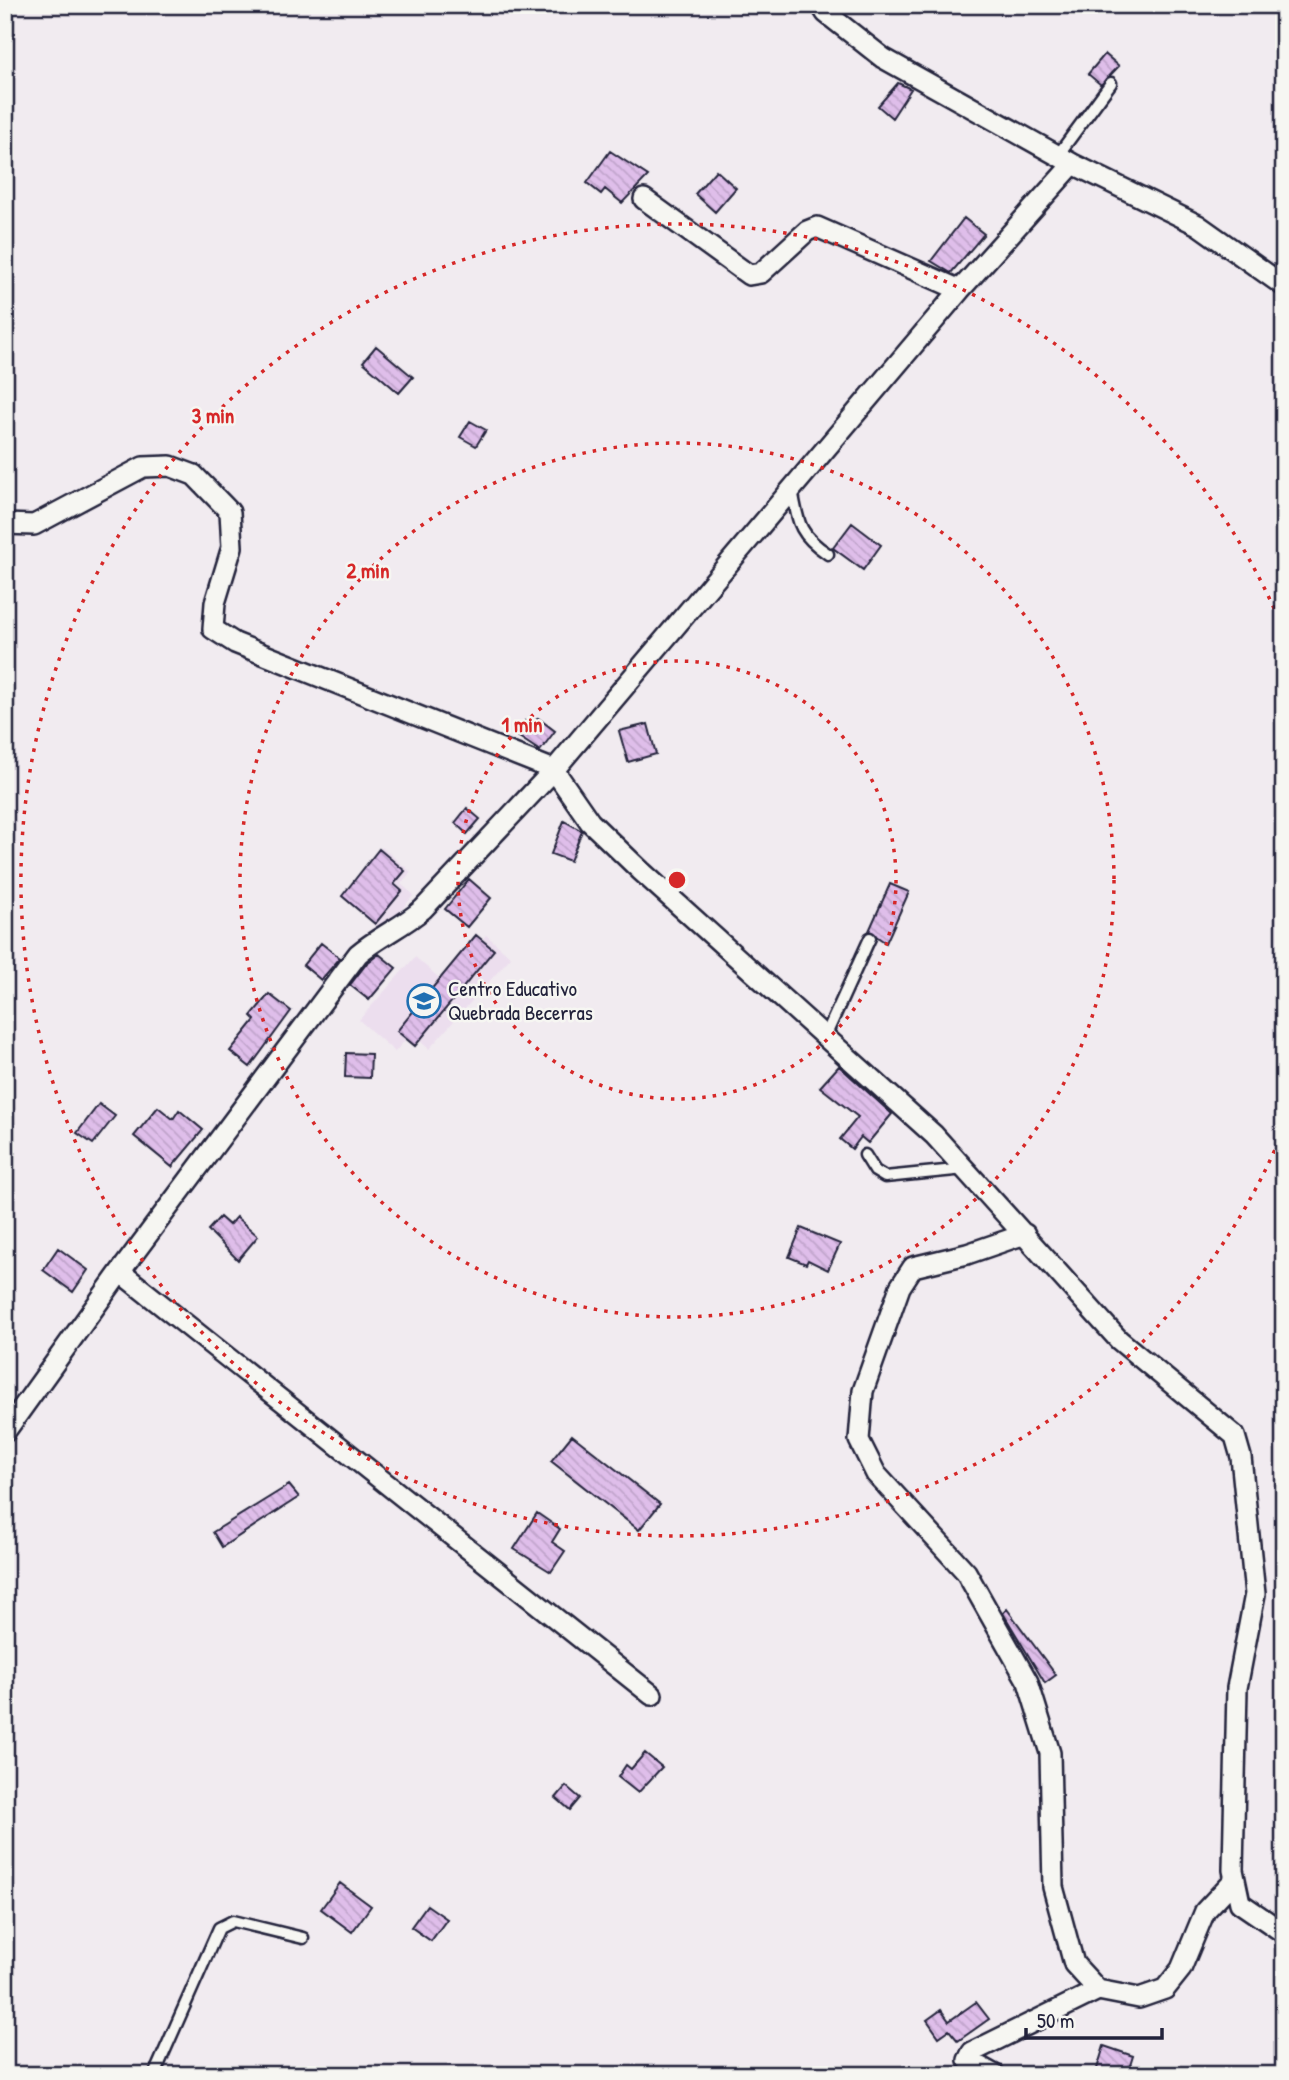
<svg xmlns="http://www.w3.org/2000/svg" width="1289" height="2080" viewBox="0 0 1289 2080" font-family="'Patrick Hand',sans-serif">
  <defs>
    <pattern id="building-back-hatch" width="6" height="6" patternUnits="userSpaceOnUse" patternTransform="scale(1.75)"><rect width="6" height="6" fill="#dfbeea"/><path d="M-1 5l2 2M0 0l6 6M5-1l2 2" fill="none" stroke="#bfa3ca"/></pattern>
  </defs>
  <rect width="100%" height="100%" fill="#f1ebf0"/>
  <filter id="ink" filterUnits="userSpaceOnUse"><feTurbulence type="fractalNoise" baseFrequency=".0143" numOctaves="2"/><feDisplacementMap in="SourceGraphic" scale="14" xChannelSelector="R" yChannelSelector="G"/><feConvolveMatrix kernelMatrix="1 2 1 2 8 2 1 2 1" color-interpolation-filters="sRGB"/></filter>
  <g filter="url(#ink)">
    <path fill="#ecdeee" d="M382,847L411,872L401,884L414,895L383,931L341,896Z
      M486,935L511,957L429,1049L411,1033L395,1052L359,1020L415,957L444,982Z"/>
    <path fill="url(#building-back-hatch)" stroke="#22223b" stroke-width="2" d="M1105,54L1119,66L1101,85L1088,74Z
      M898,83L911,89L892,118L878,106Z
      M610,151L648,176L622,203L605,189L601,194L587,183Z
      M716,170L736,188L715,212L695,194Z
      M964,218L984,234L951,273L931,261Z
      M376,346L413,377L399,393L363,362Z
      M470,421L486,430L476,446L460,437Z
      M852,523L881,545L863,570L833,548Z
      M538,718L555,731L540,751L516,735L525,721L532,726Z
      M648,724L656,754L628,762L619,731Z
      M467,808L480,819L467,834L455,823Z
      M564,821L582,831L570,861L551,854Z
      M379,849L405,871L394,884L402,891L375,924L342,896Z
      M469,879L491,898L467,927L445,909Z
      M890,884L909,892L886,943L869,931Z
      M476,935L494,950L415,1046L397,1031Z
      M321,943L340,958L321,980L303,965Z
      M379,954L396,968L369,1000L350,985L367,963Z
      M269,994L291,1011L250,1067L230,1051L255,1020L251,1016Z
      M346,1053L371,1054L370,1078L345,1077Z
      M839,1066L892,1114L868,1143L861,1137L852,1149L840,1139L858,1117L820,1087Z
      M99,1104L115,1116L93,1144L77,1133Z
      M158,1107L173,1119L179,1110L203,1130L172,1167L134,1136Z
      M220,1217L229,1225L236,1217L258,1236L238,1260L208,1230Z
      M801,1228L840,1244L828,1270L808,1260L806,1264L789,1257Z
      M58,1248L88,1270L73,1292L43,1270Z
      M572,1435L660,1504L639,1530L551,1461Z
      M289,1485L299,1497L222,1547L213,1532Z
      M537,1513L560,1529L552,1542L565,1551L551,1572L514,1549Z
      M1007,1609L1056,1675L1045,1683L1003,1613Z
      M645,1753L662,1767L638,1793L618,1777L626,1765L631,1769Z
      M566,1786L580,1798L570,1810L556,1798Z
      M340,1883L371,1906L352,1932L321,1909Z
      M427,1905L447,1919L431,1941L411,1927Z
      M976,2002L989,2019L958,2041L949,2030L939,2037L927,2020L941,2010L949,2021Z
      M1104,2046L1133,2056L1127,2075L1096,2072Z"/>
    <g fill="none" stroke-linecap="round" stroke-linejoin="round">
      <defs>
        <path id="service" d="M1058,155L1111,83
          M792,489C798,522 798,534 828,554
          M825,1037L870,938
          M865,1155L875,1171L885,1177L965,1169
          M154,2075L219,1928L233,1921L303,1938"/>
        <path id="minor" d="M821,5L826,13L883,58L1073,164L1198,225L1284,286
          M644,199L749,275L761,273L807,231L817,227L960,290
          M5,524L34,525L143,467L170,466L194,475L230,512L232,547L215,603L213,629L235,643L554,770L590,822L641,871L934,1135L1119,1340L1235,1436L1241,1457L1255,1594L1237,1688L1233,1870L1240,1903L1284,1933
          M1025,1234L967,1254L913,1267L900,1287L863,1391L859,1440L876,1474L966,1572L1028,1682L1050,1753L1053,1887L1074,1964L1098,1990
          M120,1272L652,1695
          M5,1432L120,1272L358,954C378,937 402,927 423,909L554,770L960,290L1073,164
          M995,2075L968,2060L972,2052L1098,1990L1139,1998L1165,1989L1181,1969L1205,1911L1235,1879"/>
      </defs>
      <use href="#service" stroke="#22223b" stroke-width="15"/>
      <use href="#minor" stroke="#22223b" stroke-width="24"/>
      <use href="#service" stroke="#f6f6f2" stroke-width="10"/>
      <use href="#minor" stroke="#f6f6f2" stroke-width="19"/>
    </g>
  </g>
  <g fill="none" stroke="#d62828" stroke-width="3.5" stroke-dasharray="3.5 7">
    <circle cx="677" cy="880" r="219"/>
    <circle cx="677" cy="880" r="437"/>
    <path d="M1283 1131A656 656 0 1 1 1283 629"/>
  </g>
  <defs>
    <symbol id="school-ring" viewBox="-11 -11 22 22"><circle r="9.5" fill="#f6f6f2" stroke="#1f6fb2" stroke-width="1.5"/><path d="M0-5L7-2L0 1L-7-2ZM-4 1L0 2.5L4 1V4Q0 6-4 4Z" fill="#1f6fb2"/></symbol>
  </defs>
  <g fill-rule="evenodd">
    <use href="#school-ring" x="405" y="982" width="38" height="38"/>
  </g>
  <g text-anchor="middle" stroke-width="5" stroke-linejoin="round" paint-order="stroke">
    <g font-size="21" fill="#22223b" stroke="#f6f6f2" text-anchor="start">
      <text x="448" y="996">Centro Educativo<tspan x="448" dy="24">Quebrada Becerras</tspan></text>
    </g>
  </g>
  <circle cx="677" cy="880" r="10" fill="#d62828" stroke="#f6f6f2" stroke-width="3.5"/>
  <g font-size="21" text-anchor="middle" font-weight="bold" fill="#d62828" stroke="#f6f6f2" stroke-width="5" stroke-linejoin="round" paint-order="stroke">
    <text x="213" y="423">3 min</text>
    <text x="368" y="578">2 min</text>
    <text x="522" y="732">1 min</text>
  </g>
  <rect width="1289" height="2080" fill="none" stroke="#f6f6f2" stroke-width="28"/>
  <rect x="14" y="14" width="1261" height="2052" fill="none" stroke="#22223b" stroke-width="2.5" filter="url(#ink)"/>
  <path d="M1026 2028v10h136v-10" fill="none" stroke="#22223b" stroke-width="3.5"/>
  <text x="1037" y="2028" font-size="21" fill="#22223b" stroke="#f6f6f2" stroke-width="5" paint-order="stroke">50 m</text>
</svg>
